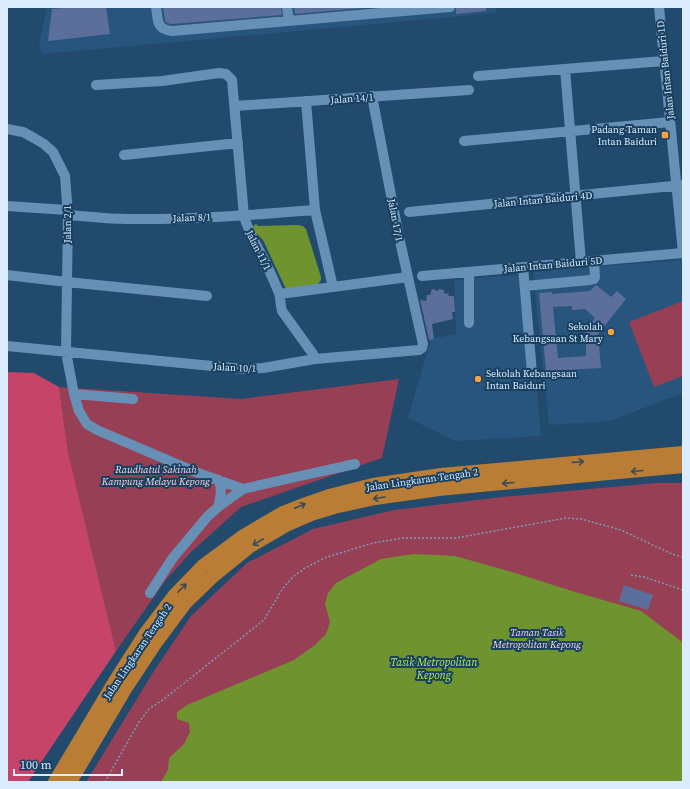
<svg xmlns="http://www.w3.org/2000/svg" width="690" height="789" viewBox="0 0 690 789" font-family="'Source Serif 4',serif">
  <rect width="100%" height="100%" fill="#224a6c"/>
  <path fill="#27557d" d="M47,7H497L496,13L43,54L39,45Z
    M683,260V393L610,421L549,425L533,271Z
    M527,274L541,436L455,441L408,418L431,339L456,334L454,280Z"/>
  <path fill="#973f55" d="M683,301V376L654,387L629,322Z
    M399,379L382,458L241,507L190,553L165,581L116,651L68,452L59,387L241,399Z
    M656,483H683V782H86L154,671L191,616L247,563L313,529L394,510L502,497Z"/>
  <path fill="#c64468" d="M7,372L34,373L59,387L68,452L116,651L28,782H7Z"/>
  <path fill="#6f932f" d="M256,224L258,226L298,225L303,226L306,229L321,277V280L318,284L291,290H285V287L263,240L251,228Z
    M414,554L455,556L512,572L572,591L641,611L681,641L683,646V782H161L168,770L169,758L184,744L190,732L189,723L177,719V712L187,705L294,660L315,645L326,634L330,622L325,604L328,593L336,583L381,559Z"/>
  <path fill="#5c6e9a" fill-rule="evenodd" d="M76,7H106L110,34L48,41L52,9Z
    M163,7H281L282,15L172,24L167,23L165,21Z
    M294,7H374L295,14Z
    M456,7H486V11L456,14Z
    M596,285L611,297L617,291L626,299L598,334L601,368L546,371L539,293L552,292V294L590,291ZM572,306V310L585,309L595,318L586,328V356L558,358L553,307Z
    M432,289L438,291L439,289L444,290V293L449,294L448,296H454L455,312H452L453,319L432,324L434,339L429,340L420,300L426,301L427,295H430Z
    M624,585L653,595L648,610L619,601Z"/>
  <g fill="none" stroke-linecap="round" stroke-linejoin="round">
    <path stroke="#7e9bb4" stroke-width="1.5" stroke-dasharray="2 2" stroke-linecap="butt" d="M631,575L644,577L683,590
      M105,782L139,722L149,709L164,699L264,620L283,588L294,576L305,568L327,557L373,543L403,538H456L566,518L581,519L614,528L623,531L672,554L683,557"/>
    <path stroke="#6790b6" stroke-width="10" d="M156,7C158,19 156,30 172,31L450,7
      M287,7L289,21
      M659,7L683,253
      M565,69L581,262
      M478,76L664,61
      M96,85L162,81L219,73L226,74L232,80L244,216C248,231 256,244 263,258C269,269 274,281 279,293C281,299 280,305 282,311L313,354L315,359
      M306,101L315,210L333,287
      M235,106L469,90
      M7,129L23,132L34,138L44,144L53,152L65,176L68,215L66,352L74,394L79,411L87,424L97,430L198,473L243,489L300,476L355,464
      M464,141L670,122
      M124,155L238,143
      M7,206L67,210
      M409,212L683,185
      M68,215C87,216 106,219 126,219C189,220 252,215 315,210
      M523,267L532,373
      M469,272V323
      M7,275L67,282L207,296
      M422,276L683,253
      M525,286L590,280L594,279L595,277L594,261
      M280,294L408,277
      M7,346L243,369L263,368L315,359L419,350L422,348L423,344L399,237L372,96
      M74,394L133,399
      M218,507C221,496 222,491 219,480
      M150,593L172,559L207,517L218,507L243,489"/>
    <path stroke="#ba7d35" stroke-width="14" d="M55,782L114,683L146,633L175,595L203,566L242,537L283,513L306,504L329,496L373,485L441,475L683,453
      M70,782L125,689L156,642L185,603L214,575L250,546L288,524L311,514L334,507L375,498L439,489L683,466"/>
  </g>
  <defs><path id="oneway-shaft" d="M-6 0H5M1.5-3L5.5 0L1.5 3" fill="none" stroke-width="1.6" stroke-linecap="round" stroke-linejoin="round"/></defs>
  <g stroke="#384b57">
    <use href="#oneway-shaft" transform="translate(578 462) rotate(-5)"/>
    <use href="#oneway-shaft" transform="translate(637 471) rotate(175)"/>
    <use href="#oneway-shaft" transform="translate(508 483) rotate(175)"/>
    <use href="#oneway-shaft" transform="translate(379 498) rotate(171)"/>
    <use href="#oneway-shaft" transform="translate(300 506) rotate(-23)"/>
    <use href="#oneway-shaft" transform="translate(258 542) rotate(150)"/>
    <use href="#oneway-shaft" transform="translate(182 588) rotate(-45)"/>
  </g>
  <g fill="#f4a344" stroke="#173f60" stroke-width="1.5">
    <rect x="661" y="131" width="8" height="8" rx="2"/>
    <circle cx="611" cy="332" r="4"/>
    <circle cx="478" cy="379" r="4"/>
  </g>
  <g text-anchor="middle" stroke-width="4" stroke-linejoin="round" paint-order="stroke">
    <g font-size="10" fill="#dbecfd" stroke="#173f60">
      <text transform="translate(665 70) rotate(-96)" y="4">Jalan Intan Baiduri 1D</text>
      <text transform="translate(352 98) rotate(-4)" y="4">Jalan 14/1</text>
      <text transform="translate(543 199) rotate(-5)" y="4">Jalan Intan Baiduri 4D</text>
      <text transform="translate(192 217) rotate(-2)" y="4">Jalan 8/1</text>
      <text transform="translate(396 220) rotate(79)" y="4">Jalan 17/1</text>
      <text transform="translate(67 224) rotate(-90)" y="4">Jalan 2/1</text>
      <text transform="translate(259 250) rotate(63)" y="4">Jalan 11/1</text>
      <text transform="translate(553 264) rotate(-5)" y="4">Jalan Intan Baiduri 5D</text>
      <text transform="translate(235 367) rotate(3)" y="4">Jalan 10/1</text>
      <text transform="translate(422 479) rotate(-8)" y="4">Jalan Lingkaran Tengah 2</text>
      <text transform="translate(137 651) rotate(-56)" y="4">Jalan Lingkaran Tengah 2</text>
    </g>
    <g font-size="10" fill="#dbecfd" stroke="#173f60" text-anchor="end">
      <text x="657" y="133">Padang Taman<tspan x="657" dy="12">Intan Baiduri</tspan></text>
      <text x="603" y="330">Sekolah<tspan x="603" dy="12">Kebangsaan St Mary</tspan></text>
      <text x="486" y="377" text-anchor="start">Sekolah Kebangsaan<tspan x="486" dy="12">Intan Baiduri</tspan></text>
    </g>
    <g font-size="10" font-style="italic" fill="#f9d6dc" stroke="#173f60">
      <text x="156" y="473">Raudhatul Sakinah<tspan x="156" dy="12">Kampung Melayu Kepong</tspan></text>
      <text x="537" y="636">Taman Tasik<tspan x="537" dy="12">Metropolitan Kepong</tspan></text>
    </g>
    <g font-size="11" font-style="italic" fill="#b5ef4c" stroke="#173f60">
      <text x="434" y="666">Tasik Metropolitan<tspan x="434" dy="13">Kepong</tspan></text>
    </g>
  </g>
  <rect width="690" height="789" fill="none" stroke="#dbecfd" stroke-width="16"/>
  <path d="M14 769v6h108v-6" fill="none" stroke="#dbecfd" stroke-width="2"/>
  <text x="20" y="769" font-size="12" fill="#dbecfd" stroke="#173f60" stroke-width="3" paint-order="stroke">100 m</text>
</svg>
